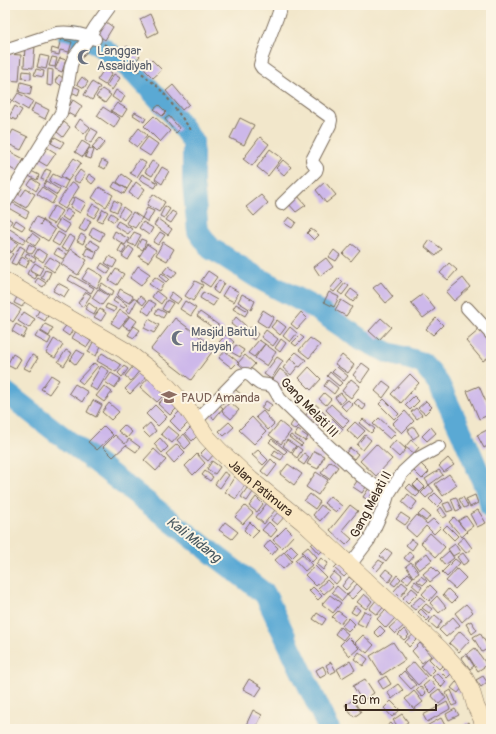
<svg xmlns="http://www.w3.org/2000/svg" width="496" height="734" viewBox="0 0 496 734" font-family="Pangolin,sans-serif">
  <rect width="100%" height="100%" fill="#fcf5e5"/>
  <filter id="ink" filterUnits="userSpaceOnUse"><feTurbulence type="fractalNoise" baseFrequency=".025" numOctaves="2"/><feDisplacementMap in="SourceGraphic" scale="8" xChannelSelector="R" yChannelSelector="G"/><feConvolveMatrix kernelMatrix="1 2 1 2 8 2 1 2 1" color-interpolation-filters="sRGB"/></filter>
  <filter id="wash" filterUnits="userSpaceOnUse"><feTurbulence type="fractalNoise" baseFrequency=".012" numOctaves="4" result="noise"/><feDisplacementMap in="SourceGraphic" scale="16" xChannelSelector="R" yChannelSelector="G"/><feGaussianBlur stdDeviation="0.9" result="paint"/><feColorMatrix in="noise" values="0 0 0 0 0 0 0 0 0 0 0 0 0 0 0 0 0 1.4 0 .05"/><feComposite in="paint" operator="in"/></filter>
  <g filter="url(#wash)">
    <rect width="100%" height="100%" fill="#f2e7cb"/>
    <g fill="none" stroke-linecap="round" stroke-linejoin="round">
      <path stroke="#5aa9d4" stroke-width="22" d="M69,36L75,35L96,43L134,72L172,113L193,142V184L198,231L211,249L222,255L258,278L313,307L359,338L389,353L423,363L439,384L465,440L488,494L491,508
        M5,392L265,594L329,729"/>
    </g>
    <g id="blocks">
      <path fill="#cdb8ea" d="M150,14L158,32L148,37L140,19Z
        M103,20L113,27L105,40L95,33Z
        M61,39L72,42L69,52L60,50L59,55L51,53L52,48L58,50Z
        M25,45L35,46L33,68L24,67Z
        M127,46L140,56L135,62L122,52Z
        M5,54L21,55L19,81L5,80Z
        M40,55L49,57L46,69L37,67Z
        M52,57L57,58L55,67L49,66Z
        M60,58L66,60L62,72L55,69Z
        M152,60L162,70L153,78L144,69Z
        M105,68L112,73L105,85L97,80Z
        M36,69L44,71L43,77L34,75Z
        M48,69L53,70L52,86L47,85Z
        M23,71L31,72V79L22,78Z
        M114,74L120,78L112,90L106,86Z
        M59,75L68,82L64,88L55,81Z
        M82,77L88,82L84,88L77,84Z
        M21,82L32,85L30,95L19,92Z
        M92,82L100,87L92,100L84,95Z
        M173,85L189,104L182,110L166,91Z
        M73,86L80,89L78,95L71,92Z
        M102,89L111,95L105,103L96,97Z
        M116,90L125,96L121,103L112,97Z
        M18,93L33,101L28,110L13,101Z
        M5,96L12,100L7,107L5,106Z
        M73,100L82,106L75,117L66,112Z
        M35,103L49,110L45,119L31,112Z
        M117,103L127,109L122,117L111,111Z
        M159,105L166,112L162,116L154,109Z
        M15,106L22,110L16,120L9,117Z
        M103,107L120,118L114,128L97,116Z
        M135,112L146,118L144,122L133,115Z
        M154,116L170,131L160,142L144,126Z
        M169,116L180,129L176,133L165,119Z
        M240,118L254,125L244,145L230,138Z
        M80,119L90,127L84,134L75,127Z
        M64,122L70,127L63,137L57,132Z
        M91,128L98,132L91,143L85,140Z
        M139,128L147,135L137,147L129,141Z
        M13,130L28,137L21,150L6,143Z
        M55,137L64,142L60,148L51,143Z
        M148,137L158,144L150,156L139,149Z
        M260,137L269,144L252,166L243,159Z
        M100,138L105,143L97,152L92,147Z
        M82,141L90,146L83,157L75,152Z
        M43,145L56,153L47,166L35,159Z
        M89,148L94,150L91,159L85,157Z
        M270,149L282,158L268,176L257,167Z
        M9,151L24,159L17,172L5,165V160Z
        M74,158L81,163L68,181L61,176Z
        M139,159L146,163L137,177L130,173Z
        M102,160L108,163L105,169L99,166Z
        M283,160L291,167L284,175L276,168Z
        M152,161L159,165L152,176L145,172Z
        M162,167L169,171L162,184L155,179Z
        M27,169L39,175L37,180L24,174Z
        M46,169L51,171L46,181L41,179Z
        M80,170L85,174L79,183L73,180Z
        M53,174L68,181L64,189L49,181Z
        M89,174L96,179L92,184L86,179Z
        M122,174L132,181L127,189L117,182Z
        M142,174L158,183L155,188L139,179Z
        M32,179L40,184L36,191L28,185Z
        M46,181L60,190L57,195L43,186Z
        M73,182L79,187L65,209L57,204L71,183H72Z
        M115,182L127,189L124,194L112,187Z
        M136,182L145,189L138,199L129,193Z
        M325,182L336,195L326,203L316,190Z
        M42,187L56,197L52,204L37,194Z
        M99,187L113,195L106,207L92,198Z
        M26,189L35,194L26,208L11,199L15,192L21,196Z
        M153,194L165,202L159,212L147,205Z
        M296,194L306,205L296,212L287,202Z
        M261,195L268,203L254,216L246,207Z
        M75,197L86,203L80,213L70,207Z
        M8,200L29,212L26,218L5,206Z
        M114,200L121,204L117,212L110,209Z
        M93,204L100,208L94,218L87,214Z
        M54,206L62,211L54,224L46,220Z
        M165,206L170,209L164,218L160,216Z
        M123,207L130,212L124,220L118,215Z
        M147,208L154,211L148,222L142,218Z
        M67,209L73,213L68,221L62,217Z
        M103,209L108,212L102,222L97,220Z
        M172,211L177,214L171,223L166,220Z
        M133,212L142,218L135,228L126,223Z
        M111,213L117,217L114,222L108,218Z
        M5,216L12,221L9,226L5,223Z
        M36,217L43,220L40,225L43,221L55,230L48,241L29,229Z
        M289,217L296,222L292,228L284,223Z
        M85,218L91,221L85,232L79,229Z
        M60,219L70,225L65,233L55,227Z
        M158,219L172,229L168,235L154,225Z
        M16,220L25,226L22,230L13,225Z
        M118,221L132,229L128,234L115,226Z
        M143,222L153,228L149,235L139,228Z
        M93,227L104,233L100,241L89,235Z
        M8,228L26,239L23,244L5,234Z
        M311,229L319,235L314,240L307,233Z
        M115,231L129,239L125,245L112,237Z
        M58,232L65,236L59,246L52,242Z
        M134,232L141,235L135,246L128,243Z
        M160,232L165,235L158,245L153,242Z
        M32,233L40,239L35,246L27,240Z
        M81,234L86,237L83,244L77,241Z
        M5,235L18,243L12,252L5,247Z
        M69,235L75,238L68,251L61,248Z
        M141,239L146,241L143,250L137,247Z
        M90,240L100,246L96,252H97L94,259L84,254L87,248L95,251L86,246Z
        M430,240L442,249L436,256L425,247Z
        M163,242L174,249L167,261L156,255Z
        M29,244L36,248L32,254L26,251Z
        M122,244L126,247L122,254L118,251Z
        M147,244L156,250L148,262L139,257Z
        M352,244L360,250L351,261L343,254Z
        M20,246L25,249L16,265L11,263Z
        M129,246L134,250L128,260L122,256Z
        M5,249L13,254L8,261L5,259Z
        M38,249L47,255L43,262L34,256Z
        M57,249L66,254L63,259L54,254Z
        M71,249L87,260L78,275L61,264Z
        M334,250L340,255L336,261L329,257Z
        M27,253L36,259L34,262L25,256Z
        M110,256L117,261L113,268L105,263Z
        M22,257L29,261L26,268L18,264Z
        M50,257L60,263L54,272L44,265Z
        M326,258L333,267L320,276L314,267Z
        M35,263L43,268L39,275L30,270Z
        M102,263L111,269L108,274L99,268Z
        M449,263L457,270L448,280L440,273Z
        M138,266L150,274L141,286L130,278Z
        M168,266L177,272L172,278L163,272Z
        M89,268L103,276L97,288L82,279Z
        M116,269L124,274L117,285L109,280Z
        M29,270L37,276L35,279L27,274Z
        M45,270L51,272L47,281L41,278Z
        M208,271L217,277L210,287L201,281Z
        M162,273L169,279L166,282L159,276Z
        M71,275L94,288L91,293L68,280Z
        M155,277L164,283L159,291L149,284Z
        M38,278L46,283L43,287L35,282Z
        M339,278L343,282L334,292L330,289Z
        M463,278L470,287L454,301L446,292Z
        M219,280L224,283L218,294L213,290Z
        M195,281L203,285L193,301L185,296Z
        M381,282L393,297L386,303L373,288Z
        M58,283L69,289L64,297L53,291Z
        M102,283L114,291L111,296L99,288Z
        M345,283L349,286L342,295L338,292Z
        M228,286L239,292L234,302L222,296Z
        M98,289L109,296L102,305L92,298Z
        M120,289L133,296L129,303L117,296Z
        M351,289L359,295L353,302L346,296Z
        M20,291L28,296L22,307L14,303Z
        M156,291L165,298L161,304L152,297Z
        M86,292L91,295L83,307L78,303Z
        M172,292L181,299L177,304L168,298Z
        M203,292L217,300L213,306L200,298Z
        M329,292L339,297L334,307L324,302Z
        M242,294L255,301L251,310L238,302Z
        M423,294L435,309L423,318L411,303Z
        M140,296L146,301L143,305L137,300Z
        M116,297L127,305L124,308L113,301Z
        M133,298L137,300L130,313L126,311Z
        M149,300L156,304L149,315L142,310Z
        M167,300L173,303L167,312L162,309Z
        M341,300L352,307L346,316L335,310Z
        M185,301L196,308L191,316L180,309Z
        M9,302L21,310L13,322L5,316V308Z
        M89,303L97,309L94,315L85,309Z
        M107,304L116,308L114,312L105,308Z
        M236,304L248,311L245,316L233,309Z
        M41,307L50,312L45,321L36,316Z
        M100,309L106,313L101,321L94,317Z
        M158,309L166,313L163,318L155,313Z
        M120,310L129,316L119,328L111,323Z
        M263,310L274,317L268,328L257,321Z
        M24,312L35,319L29,328L18,321Z
        M200,312L224,329L221,334L197,316Z
        M301,312L307,318L297,329L291,324Z
        M130,316L137,321L130,330L123,325Z
        M236,317L246,326L241,332L231,324Z
        M175,318L215,348L191,380L151,349Z
        M381,318L391,327L379,340L369,331Z
        M436,318L443,325L433,335L426,329Z
        M149,319L159,325L154,333L144,328Z
        M277,320L286,327L280,335L271,327Z
        M68,323L74,328L69,336L62,331Z
        M16,324L27,330L23,338L12,331Z
        M45,324L53,328L49,336L41,331Z
        M134,326L140,330L134,338L128,335Z
        M250,327L258,334L254,340L245,333Z
        M290,327L297,333L290,342L283,336Z
        M266,330L278,339L273,346L261,337Z
        M479,330L491,344V355L483,361L466,341Z
        M39,331L51,338L48,344L35,337Z
        M76,331L91,341L87,347L72,338Z
        M226,335L234,342L227,350L219,342Z
        M300,335L304,338L296,346L292,343Z
        M96,336L104,340L96,356L88,352Z
        M310,338L320,345L309,358L299,350Z
        M54,339L63,345L55,358L46,353Z
        M281,339L286,343L280,352L275,348Z
        M259,340L265,344L254,357L248,353Z
        M265,344L276,352L267,366L255,358Z
        M236,345L244,350L240,357L231,352Z
        M66,350L72,353L64,366L58,362Z
        M77,350L84,354L76,365L70,360Z
        M225,351L238,362L232,368L219,358Z
        M296,352L306,360L300,367L298,366L291,375L283,368L290,359L297,364L290,358Z
        M102,353L121,365L116,372L97,361Z
        M13,354L21,359L15,369L7,365Z
        M32,355L38,358L30,371L24,368Z
        M245,355L255,364L248,372L238,363Z
        M342,355L354,365L348,373L335,364Z
        M277,357L283,361L271,379L264,374Z
        M94,363L98,366L83,384L78,380Z
        M362,363L370,369L361,382L353,375Z
        M135,364L141,369L131,381L125,376Z
        M101,366L109,371L97,391L89,386Z
        M124,366L128,369L122,377L118,373Z
        M309,367L321,379L311,390L299,378Z
        M337,367L348,376L344,381L332,372Z
        M145,368L150,373L130,394L125,389Z
        M280,369L289,376L280,389L271,382Z
        M330,372L342,383L339,386L327,376Z
        M111,373L121,379L114,388L105,382Z
        M410,374L419,383L401,403L391,394Z
        M51,375L59,380L49,394L41,389Z
        M151,375L168,391L157,402L140,387Z
        M351,379L360,386L351,398L342,391Z
        M328,380L338,388L334,394L324,386Z
        M383,381L391,387L383,398L375,391Z
        M75,384L88,392L82,402L69,393Z
        M104,386L112,392L104,402L96,396Z
        M231,386L242,395L236,402L225,393Z
        M479,386L491,414L479,419L467,391Z
        M169,393L181,404L170,415L158,404Z
        M324,393L331,399L326,405L319,399Z
        M341,393L346,399L340,404L335,397Z
        M414,396L419,401L410,410L405,405Z
        M358,399L366,406L363,410L354,403Z
        M384,399L399,414L394,419L379,404Z
        M93,400L102,405L96,417L87,412Z
        M348,400L353,405L346,411L341,406Z
        M266,401L272,405L267,412L261,408Z
        M426,401L432,407L425,414L418,408Z
        M216,402L223,408L214,419L207,413Z
        M230,402L239,410L231,419L222,411Z
        M109,403L119,412L111,420L102,412Z
        M315,404L321,409L311,421L305,416Z
        M331,404L349,421L343,427L326,410Z
        M155,405L167,417L158,426L146,414Z
        M416,408L422,415L417,419L411,412Z
        M181,410L191,420L180,431L170,421Z
        M263,411L274,424L268,430L256,417Z
        M322,411L326,415L318,426L313,423Z
        M405,411L414,421L402,433L392,424Z
        M252,417L266,432L254,444L239,430Z
        M332,418L343,429L340,433L328,422Z
        M379,418L396,433L390,439L373,424Z
        M363,419L375,429L371,433L359,423Z
        M294,420L300,425L295,430L290,426Z
        M229,422L234,427L224,436L219,431Z
        M280,422L291,431L281,444L269,435Z
        M355,422L365,431L357,439L347,430Z
        M150,423L156,431L149,437L142,430Z
        M124,425L132,432L127,438L118,431Z
        M193,425L201,432L192,441L185,433Z
        M104,426L113,435L97,450L88,442Z
        M168,426L179,435L172,443L161,434Z
        M414,427L419,435L413,439L408,430Z
        M431,427L436,433L427,441L422,436Z
        M489,429L491,433V444L484,448L477,435Z
        M298,430L308,437L305,441L295,435Z
        M184,434L191,443L185,449L177,440Z
        M115,435L125,444L129,439L140,447L136,452L126,445L113,457L103,447Z
        M291,435L303,444L301,446L289,437Z
        M365,435L371,440L363,450L357,445Z
        M160,438L168,447L162,453L154,444Z
        M272,439L287,451L284,454L269,442Z
        M287,440L296,446L291,452L283,446Z
        M396,440L406,449L399,457L389,448Z
        M411,440L419,447L414,453L405,447Z
        M177,444L185,452L174,463L166,454Z
        M376,444L392,459L376,476L360,461Z
        M297,446L302,450L297,458L292,454Z
        M207,447L214,454L208,461L200,454Z
        M350,448L358,454L354,459L346,453Z
        M154,449L166,460L156,471L144,460Z
        M258,450L268,460L263,465L252,455Z
        M275,450L284,456L281,460L272,455Z
        M314,451L324,456L318,469L307,464Z
        M304,453L309,457L304,465L298,461Z
        M197,454L205,463L193,475L185,466Z
        M448,458L454,465L444,472L439,466Z
        M271,459L277,465L268,477L261,471Z
        M212,461L220,467L215,474L207,469Z
        M330,461L338,467L329,479L321,473Z
        M420,463L429,472L422,479L413,470Z
        M288,464L302,474L294,485L280,474Z
        M439,470L443,475L429,485L434,491L426,498L421,493L429,485L425,479Z
        M205,471L213,477L210,481L202,475Z
        M224,472L229,475L220,488L215,484Z
        M316,472L328,480L318,495L306,487Z
        M449,474L457,485L443,496L435,484Z
        M235,476L246,483L236,499L225,492Z
        M359,478L368,484L362,493L353,487Z
        M418,480L425,487L420,492L413,485Z
        M410,484L420,493L416,497L406,488Z
        M247,488L253,492L247,501L241,497Z
        M369,488L375,489L368,500L363,497Z
        M435,493L443,501L437,507L429,499Z
        M310,494L320,502L315,509L304,501Z
        M408,494L417,502L411,510L402,502Z
        M475,495L478,503L470,507L466,499Z
        M330,496L342,506L336,512L324,503Z
        M256,497L263,504L257,512L249,506Z
        M456,497L461,509L456,511L451,499Z
        M463,497L468,506L464,508L459,499Z
        M372,498L381,503L376,511L367,506Z
        M449,502L453,510L447,512L443,504Z
        M267,503L275,510L264,524L256,517Z
        M321,505L329,511L320,521L313,515Z
        M350,505L358,511L342,530L352,539L346,545L330,530Z
        M245,506L253,513L243,524L235,517Z
        M441,507L447,516L443,518L437,510Z
        M281,509L287,514L277,525L271,520Z
        M423,510L430,516L426,521L418,515Z
        M478,510L486,523L477,527L470,514Z
        M401,513L410,519L405,525L396,519Z
        M417,515L427,524L433,519L441,527L434,534L426,526L416,537L406,528Z
        M466,516L473,526L466,531L467,532L462,537L449,522L454,517L465,530L458,521Z
        M225,522L238,532L232,539L219,530Z
        M250,522L259,531L252,538L244,530Z
        M269,522L277,530L271,537L262,530Z
        M447,525L458,536L454,540L443,529Z
        M286,527L294,535L282,548L273,540Z
        M430,533L445,547L436,557L421,543Z
        M464,537L472,548L466,553L457,543Z
        M318,539L326,547L319,554L311,545Z
        M411,539L417,543L412,550L406,545Z
        M270,540L278,548L272,555L264,547Z
        M455,544L460,552L453,556L448,549Z
        M291,545L298,552L292,558L285,551Z
        M308,547L317,557L312,562L302,552Z
        M387,549L392,553L386,561L380,556Z
        M449,551L454,558L445,565L440,559Z
        M284,552L292,561L283,569L275,560Z
        M409,552L414,556L409,562L404,558Z
        M427,553L432,560L419,570L414,563Z
        M463,553L469,561L463,565L457,557Z
        M302,554L312,565L305,571L295,560Z
        M321,558L328,563L323,570L316,564Z
        M455,559L460,563L447,577L442,572Z
        M379,560L384,563L377,571L373,567Z
        M341,561L350,571L344,577L334,568Z
        M411,562L419,573L413,577L408,583L402,579L408,573L413,577L406,566Z
        M315,566L326,577L316,586L305,575Z
        M432,566L440,574L430,582L423,574Z
        M386,569L394,575L389,582L381,575Z
        M457,569L466,578L455,589L446,581Z
        M334,572L341,578L336,584L329,578Z
        M397,575L401,579L395,586L391,583Z
        M421,576L427,581L423,585L417,581Z
        M349,577L354,581L346,590L342,586Z
        M327,580L333,586L324,594L318,588Z
        M415,581L422,587L419,591L412,585Z
        M402,582L408,587L400,597L394,591Z
        M357,584L362,589L352,599L347,595L342,601L332,592L337,586L347,595Z
        M430,585L437,592L429,601L422,594Z
        M313,587L322,596L318,600L309,591Z
        M412,588L418,593L408,603L403,598Z
        M448,589L457,598L452,603L443,595Z
        M364,594L372,601L366,609L357,602Z
        M330,595L341,603L333,613L322,604Z
        M437,596L446,607L439,613L430,603Z
        M420,597L425,601L415,610L410,606Z
        M377,599L385,605L377,615L369,609Z
        M426,604L432,609L429,613L422,608Z
        M466,604L473,612L462,622L455,613Z
        M355,606L360,610L356,615L351,612Z
        M421,609L430,618L427,621L418,612Z
        M385,610L395,618L386,628L377,619Z
        M338,611L346,617L340,624L332,617Z
        M364,611L371,614L365,627L357,623Z
        M317,613L326,619L322,625L313,619Z
        M435,615L442,621L437,629L429,622Z
        M401,617L407,623L395,634L389,628Z
        M453,617L460,625L446,637L439,630Z
        M349,618L355,624L348,631L342,626Z
        M471,621L477,630L472,634L466,624Z
        M380,626L385,631L379,637L374,632Z
        M340,627L348,634L343,640L335,634Z
        M404,629L409,635L404,640L398,635Z
        M460,631L470,640L459,652L449,643Z
        M416,632L420,636L409,647L405,642Z
        M480,633L489,648L482,652L473,637Z
        M363,635L374,645L367,653L355,643Z
        M348,637L359,648L350,656L340,645Z
        M393,642L405,660L382,675L370,656Z
        M420,643L431,656L422,663L412,651Z
        M475,648L487,665L478,671L467,654Z
        M438,651L448,660L439,669L429,659Z
        M359,652L368,659L363,666L354,659Z
        M466,654L474,666L470,669L461,657Z
        M350,661L355,670L342,678L337,669Z
        M426,661L435,670L429,676L421,667Z
        M331,662L336,671L330,674L326,665Z
        M414,662L427,677L418,685L405,670Z
        M448,665L454,671L447,678L441,672Z
        M323,666L327,674L320,678L316,670Z
        M404,671L416,685L411,689L399,676Z
        M437,673L446,682L442,687L432,677Z
        M386,676L391,684L383,689L378,681Z
        M483,676L487,682L481,687L476,680Z
        M249,679L262,687L256,696L243,689Z
        M365,679L374,693L362,701L353,686Z
        M430,680L436,687L430,693L423,686Z
        M456,682L463,687L458,693L451,688Z
        M398,684L403,690L392,699L387,692Z
        M420,686L426,693L422,697L416,690Z
        M439,689L446,698L439,704L431,695Z
        M451,690L457,704L452,706L446,693Z
        M414,691L423,702L414,709L405,699Z
        M353,700L361,712L354,717L345,705Z
        M391,701L400,710L392,717L384,708Z
        M447,702L450,709L427,722L423,715Z
        M455,709L459,715L449,720L446,714Z
        M253,710L262,715L255,729L246,725Z
        M402,714L408,722L399,728L393,720Z
        M441,718L447,729H421Z
        M468,722L472,729H463L461,727Z
        M391,723L396,729H383Z"/>
    </g>
  </g>
  <g filter="url(#ink)">
    <use href="#blocks" fill-opacity="0" stroke="#7b6c5b" stroke-width="1"/>
    <g fill="none" stroke-linecap="round" stroke-linejoin="round">
      <defs>
        <path id="street" d="M281,5L278,15L262,57L260,65L262,68L266,71L330,117L331,120L330,125L312,160L313,163L317,168L316,171L282,204
          M5,50L57,33C70,31 82,34 95,39
          M5,203L61,113L68,84L71,65L74,57L86,42L95,27L111,5
          M467,308L491,334
          M196,421L241,375C250,371 253,380 260,384L268,385L273,387L280,399L319,437L361,476L388,495
          M350,565L369,540L385,505L388,495L403,472L417,459L439,447"/>
        <g id="secondary">
          <path id="s1" d="M5,281L124,350L157,375L188,409L207,437L220,451L251,480L303,522L439,648L463,675L471,690L476,707L482,719L484,729"/>
        </g>
      </defs>
      <use href="#street" stroke="#7b6c5b" stroke-width="14"/>
      <use href="#secondary" stroke="#7b6c5b" stroke-width="18"/>
      <path stroke="#7b6c5b" stroke-width="2" stroke-dasharray="3 3" stroke-linecap="butt" d="M104,44L144,75L159,88L166,96L191,130"/>
      <use href="#street" stroke="#fff" stroke-width="12"/>
      <use href="#secondary" stroke="#f9e7c3" stroke-width="17"/>
    </g>
  </g>
  <defs>
    <symbol id="mosque-bare" viewBox="-9 -9 18 18"><path d="M3.5-4.9A6 6 0 1 0 3.5 4.9A5 5 0 1 1 3.5-4.9Z" fill="#6b7280" stroke="#fcf5e5" stroke-width="2.5" paint-order="stroke"/></symbol>
    <symbol id="school-bare" viewBox="-9 -9 18 18"><path d="M0-5L7-2L0 1L-7-2ZM-4 1L0 2.5L4 1V4Q0 6-4 4Z" fill="#8d6e63" stroke="#fcf5e5" stroke-width="2.5" paint-order="stroke"/></symbol>
  </defs>
  <g fill-rule="evenodd">
    <use href="#mosque-bare" x="74" y="46" width="22" height="22"/>
    <use href="#mosque-bare" x="168" y="327" width="22" height="22"/>
    <use href="#school-bare" x="158" y="386" width="22" height="22"/>
  </g>
  <g text-anchor="middle" stroke-width="4" stroke-linejoin="round" paint-order="stroke">
    <g font-size="13" fill="#5b616d" stroke="#fcf5e5" text-anchor="start">
      <text x="97" y="55">Langgar<tspan x="97" dy="15">Assaidiyah</tspan></text>
      <text x="191" y="336">Masjid Baitul<tspan x="191" dy="15">Hidayah</tspan></text>
    </g>
    <g font-size="13" fill="#785e54" stroke="#fcf5e5" text-anchor="start">
      <text x="181" y="402">PAUD Amanda</text>
    </g>
    <g font-size="13" fill="#3b2a1e" stroke="#fcf5e5">
      <text transform="translate(310 407) rotate(46)" y="5">Gang Melati III</text>
      <text dy="5" stroke="none"><textPath href="#s1" startOffset="333">Jalan Patimura</textPath></text>
      <text transform="translate(370 504) rotate(-62)" y="5">Gang Melati II</text>
    </g>
    <g font-size="14" font-style="italic" fill="#46565e" stroke="#fcf5e5">
      <text transform="translate(194 539) rotate(38)" y="5">Kali Midang</text>
    </g>
  </g>
  <rect width="496" height="734" fill="none" stroke="#fcf5e5" stroke-width="20"/>
  <path d="M346 704v6h90v-6" fill="none" stroke="#3b2a1e" stroke-width="2"/>
  <text x="352" y="704" font-size="12" fill="#3b2a1e" stroke="#fcf5e5" stroke-width="3" paint-order="stroke">50 m</text>
</svg>
